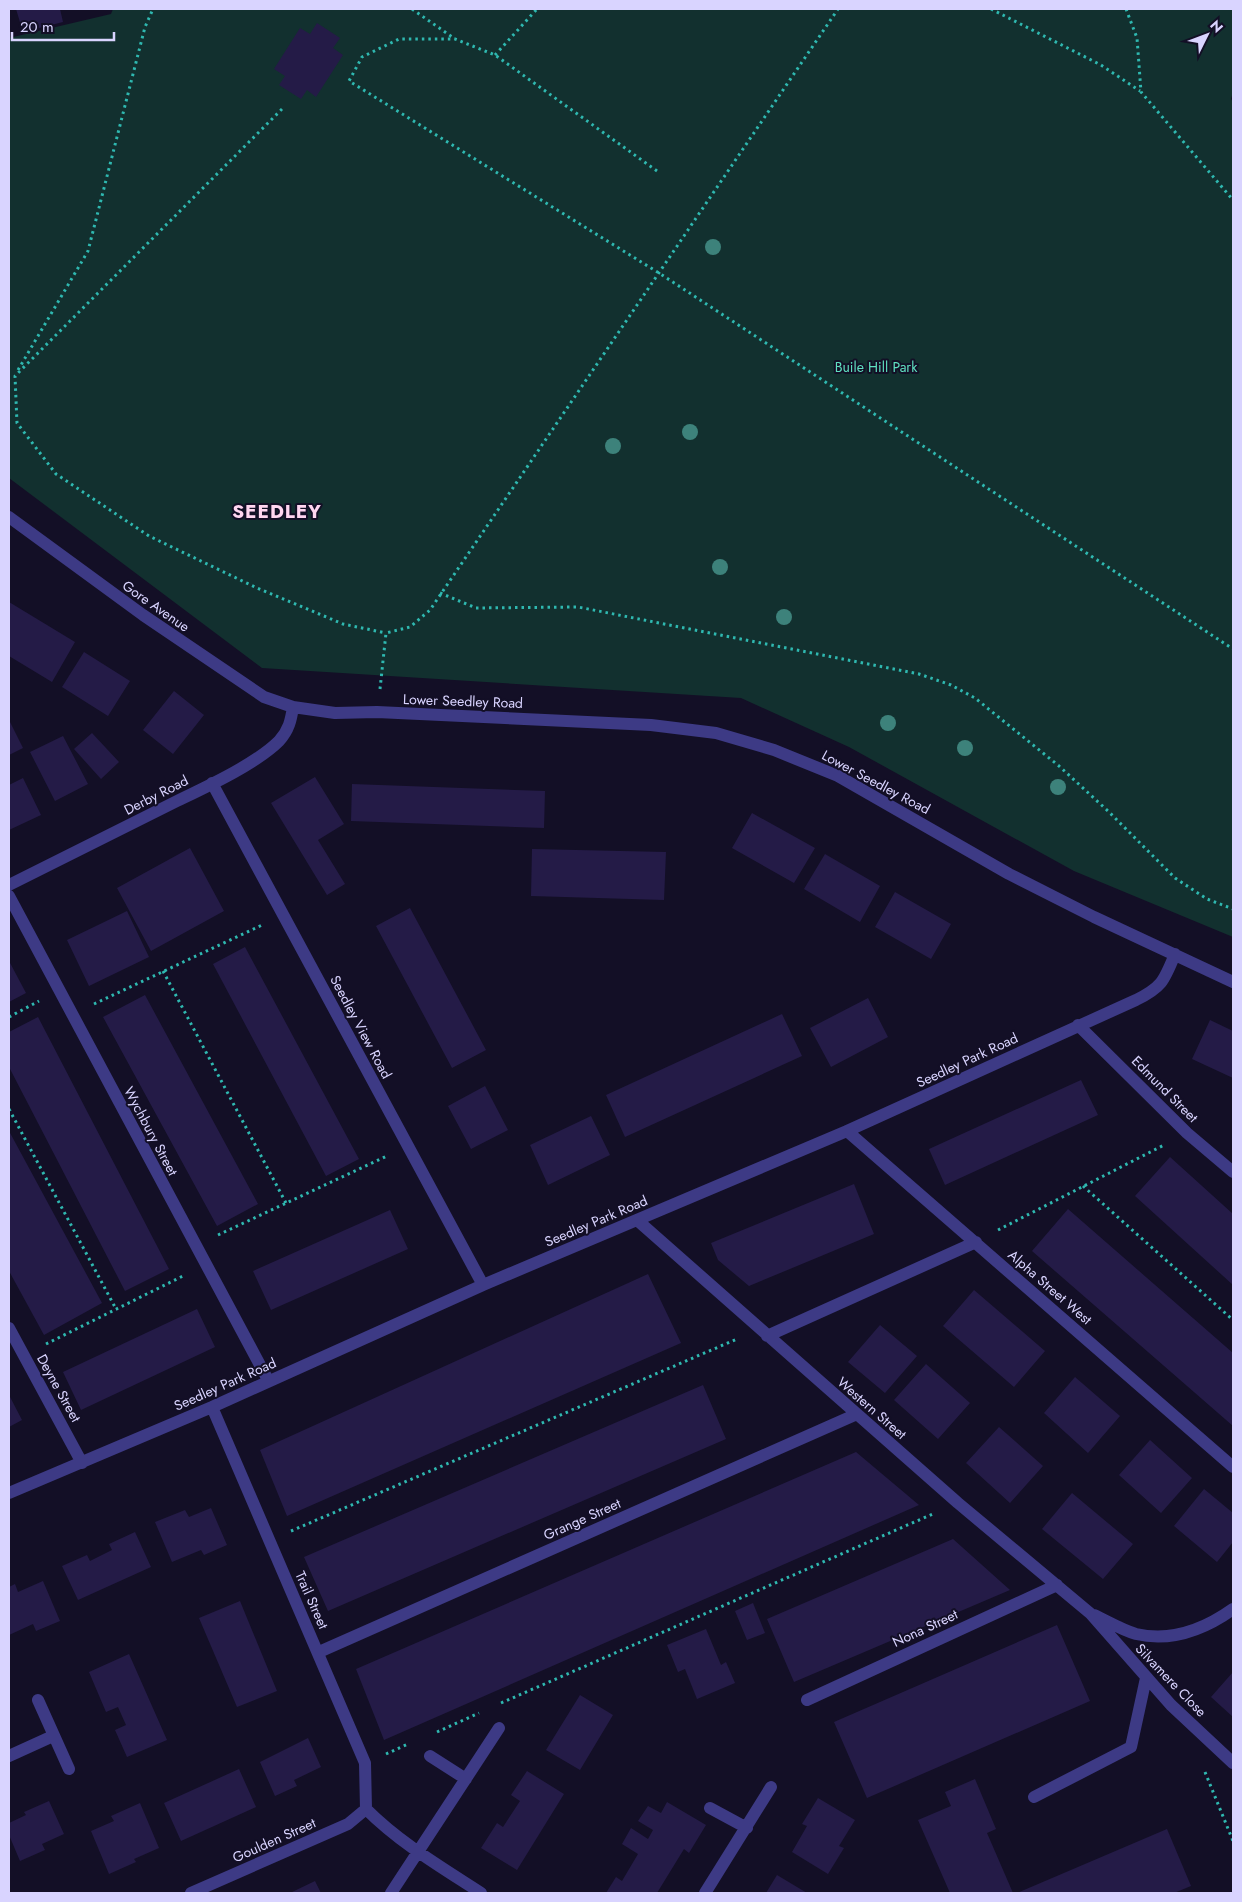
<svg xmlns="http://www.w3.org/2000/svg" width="1242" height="1902" viewBox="0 0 1242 1902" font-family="Jost,sans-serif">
  <rect width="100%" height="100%" fill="#130f26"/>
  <path fill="#12302f" d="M113,9H1233V92L1231,99L1233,102V937L1074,871L849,747L741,698L262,668L9,478V38L111,14Z"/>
  <path fill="#241b47" d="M16,9H60L63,22L23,32Z
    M317,23L340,38L333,48L343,55L316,97L307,90L301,99L279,85L285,76L274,69L300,28L310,34Z
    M9,602L75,642L52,682L9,656Z
    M84,652L130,681L108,716L62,687Z
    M174,691L204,715L173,754L143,730Z
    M9,720L23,748L9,755Z
    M92,733L119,762L101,779L74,749Z
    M63,736L88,784L55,801L30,752Z
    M315,777L344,824L318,840L345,884L327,895L271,803Z
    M23,778L41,815L9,830V785Z
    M352,784L545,791L544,828L351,821Z
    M752,813L815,848L794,883L732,848Z
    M190,848L224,911L151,951L117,888Z
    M532,849L666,852L664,900L531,896Z
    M825,854L880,886L860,922L804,889Z
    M895,892L951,924L931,959L875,927Z
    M410,908L486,1050L452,1068L376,926Z
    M127,911L149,957L89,986L67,940Z
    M245,947L359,1159L326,1176L213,964Z
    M9,961L26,993L9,1002Z
    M145,995L258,1204L217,1226L103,1017Z
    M868,998L888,1037L831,1067L810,1028Z
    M782,1014L802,1056L625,1137L606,1095Z
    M38,1017L169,1269L125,1291L9,1067V1032Z
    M1210,1020L1233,1031V1078L1192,1059Z
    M1081,1080L1098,1115L945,1185L929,1149Z
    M485,1086L508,1130L471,1149L448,1106Z
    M591,1116L610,1155L548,1185L530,1145Z
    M9,1131L102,1303L44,1335L9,1271Z
    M1170,1157L1233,1214V1285L1135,1196Z
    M854,1184L874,1234L749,1286L718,1260L711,1243Z
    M1068,1209L1233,1353V1426L1032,1251Z
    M390,1210L408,1249L271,1310L253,1271Z
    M648,1274L681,1343L287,1516L260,1450Z
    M974,1290L1045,1351L1014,1387L943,1326Z
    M197,1309L215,1347L81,1410L63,1372Z
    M880,1325L917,1356L885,1393L848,1362Z
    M926,1364L970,1403L938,1439L894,1400Z
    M1075,1377L1120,1416L1088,1453L1044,1413Z
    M703,1385L726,1439L328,1611L304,1557Z
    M9,1395L22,1420L9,1427Z
    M999,1427L1043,1466L1010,1503L966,1463Z
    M1150,1440L1192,1478L1161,1513L1119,1475Z
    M856,1452L919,1505L384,1740L356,1669Z
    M1204,1489L1233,1513V1542L1217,1562L1174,1526Z
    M1072,1493L1133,1544L1103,1579L1042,1529Z
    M211,1508L227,1545L204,1555L201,1550L172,1562L155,1522L185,1510L189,1517Z
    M135,1532L151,1567L78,1600L62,1566L87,1555L90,1561L112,1550L109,1544Z
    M953,1539L1010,1590L794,1682L767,1619Z
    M43,1581L60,1621L36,1631L33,1624L9,1635V1587L15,1584L18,1592Z
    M240,1601L277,1691L237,1707L199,1618Z
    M753,1603L765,1633L747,1640L735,1611Z
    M1057,1625L1090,1701L867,1798L834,1722Z
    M706,1629L721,1665L726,1662L735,1683L697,1699L685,1669L678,1672L667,1645Z
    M129,1654L167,1740L127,1757L115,1730L126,1725L118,1707L106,1712L89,1672Z
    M1233,1672V1717L1211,1697Z
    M580,1695L613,1715L580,1770L546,1750Z
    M308,1738L321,1767L294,1780L297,1786L275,1796L260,1762Z
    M239,1769L256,1807L181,1841L164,1803Z
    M527,1771L564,1794L517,1870L481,1848L497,1823L503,1827L520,1801L511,1795Z
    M975,1779L996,1829L987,1833L1013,1893H950L918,1820L951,1806L945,1792Z
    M818,1798L855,1820L839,1846L844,1848L828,1874L792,1852L807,1826L802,1824Z
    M49,1801L64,1834L42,1844L45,1850L20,1861L9,1835V1823L26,1815L24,1812Z
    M667,1802L706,1825L689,1853L684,1849L657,1893H606L616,1877L622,1881L638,1854L622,1844L631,1828L648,1839L653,1830L638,1821L648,1806L661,1813Z
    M140,1803L159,1848L134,1859L136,1862L109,1874L91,1831L114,1821L111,1816Z
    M1167,1829L1191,1886L1174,1893H1017Z
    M777,1875L807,1893H766Z
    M315,1881L321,1893H290Z"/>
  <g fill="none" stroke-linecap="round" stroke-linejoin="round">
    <path stroke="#2fb8b0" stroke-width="3" stroke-dasharray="2.5 4" stroke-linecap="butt" d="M412,9L455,39
      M991,9L1101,65L1140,91
      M1126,9L1137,38L1141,92L1233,200
      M495,55L537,9
      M282,109L15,376L17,423L56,474L149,536L257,588L343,624L386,633
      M657,171L495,55L455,39H399L362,57L349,81L659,273L1233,649
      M18,370L88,251L145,27L153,9
      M440,593L476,608L578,607L919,674L951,685L975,698L1059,766L1108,811L1175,878L1207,899L1233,909
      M380,689L386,633L410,627L430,610L838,9
      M163,971L286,1203
      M94,1004L262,925
      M9,1017L39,1001
      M9,1109L116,1309
      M1083,1186L1233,1320
      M998,1230L1164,1145
      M218,1235L387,1156
      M46,1344L185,1275
      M291,1531L737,1339
      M501,1703L935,1513
      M437,1732L479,1713
      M386,1754L408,1744
      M1205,1772L1233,1841"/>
    <path stroke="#3d3a85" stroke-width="12" d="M9,517L143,615L264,697L293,707L335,713L377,712L651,725L716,733L774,750L838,776L1009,874L1094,917L1233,982
      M212,783L483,1285
      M9,885C65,857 121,829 177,801C206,787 256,764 279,741C289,730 291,720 293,707
      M9,896L268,1380
      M1078,1025L1187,1133L1233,1172
      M847,1131L1233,1467
      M637,1220L958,1503L1091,1614L1171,1705L1233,1763
      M9,1328L82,1463
      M767,1336L976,1242
      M212,1407L365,1763L366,1809
      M9,1493L212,1407L483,1285L847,1131L1136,1000C1162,987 1164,981 1175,954
      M1094,1615C1107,1621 1122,1630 1136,1634C1171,1642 1205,1629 1233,1609
      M319,1652L857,1414
      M38,1700L69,1769
      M807,1700L1057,1585
      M9,1756L53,1736
      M430,1756L466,1779
      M1034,1797L1131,1747L1146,1678
      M710,1808L747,1828
      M366,1809C400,1843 441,1867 481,1893
      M191,1893L348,1824L366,1809
      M391,1893L499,1728
      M705,1893L771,1787"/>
  </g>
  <g fill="#3d827b">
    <circle cx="713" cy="247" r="8"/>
    <circle cx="690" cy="432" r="8"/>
    <circle cx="613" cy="446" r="8"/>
    <circle cx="720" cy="567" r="8"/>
    <circle cx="784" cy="617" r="8"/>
    <circle cx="888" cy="723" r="8"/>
    <circle cx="965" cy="748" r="8"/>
    <circle cx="1058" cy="787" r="8"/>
  </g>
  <g text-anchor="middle" stroke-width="4" stroke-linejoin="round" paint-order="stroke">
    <g font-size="14" fill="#5fe0c0" stroke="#130f26">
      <text x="876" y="372">Buile Hill Park</text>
    </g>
    <g font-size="14" fill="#d9d4ff" stroke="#130f26">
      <text transform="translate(156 606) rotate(35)" y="5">Gore Avenue</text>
      <text transform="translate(463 701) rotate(2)" y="5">Lower Seedley Road</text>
      <text transform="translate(876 782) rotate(28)" y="5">Lower Seedley Road</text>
      <text transform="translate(156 795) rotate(-27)" y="5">Derby Road</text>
      <text transform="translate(361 1027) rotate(62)" y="5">Seedley View Road</text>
      <text transform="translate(967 1060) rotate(-25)" y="5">Seedley Park Road</text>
      <text transform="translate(1165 1089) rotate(45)" y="5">Edmund Street</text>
      <text transform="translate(151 1131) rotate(62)" y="5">Wychbury Street</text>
      <text transform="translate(596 1221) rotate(-23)" y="5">Seedley Park Road</text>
      <text transform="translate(1050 1287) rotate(41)" y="5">Alpha Street West</text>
      <text transform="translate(225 1384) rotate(-24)" y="5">Seedley Park Road</text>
      <text transform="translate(59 1388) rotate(61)" y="5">Deyne Street</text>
      <text transform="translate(872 1408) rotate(41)" y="5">Western Street</text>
      <text transform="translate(582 1519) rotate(-24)" y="5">Grange Street</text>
      <text transform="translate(312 1600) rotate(66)" y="5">Trail Street</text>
      <text transform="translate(925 1628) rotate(-25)" y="5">Nona Street</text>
      <text transform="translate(1171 1680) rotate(46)" y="5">Silvamere Close</text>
      <text transform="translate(274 1840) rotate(-24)" y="5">Goulden Street</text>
    </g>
    <g font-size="19" font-weight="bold" letter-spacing="1" fill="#ffd6f0" stroke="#130f26">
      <text x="277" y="518">SEEDLEY</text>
    </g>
  </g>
  <rect width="1242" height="1902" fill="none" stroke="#d9d4ff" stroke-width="20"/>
  <g transform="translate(1207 35) rotate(48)" stroke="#130f26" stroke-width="4" paint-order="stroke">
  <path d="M0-4L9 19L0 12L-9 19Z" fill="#d9d4ff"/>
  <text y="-8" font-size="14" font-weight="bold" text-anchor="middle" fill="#d9d4ff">N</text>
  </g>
  <path d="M12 32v8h102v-8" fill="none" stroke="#d9d4ff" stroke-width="2.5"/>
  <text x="20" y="32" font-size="15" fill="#d9d4ff" stroke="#130f26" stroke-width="4" paint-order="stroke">20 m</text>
</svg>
